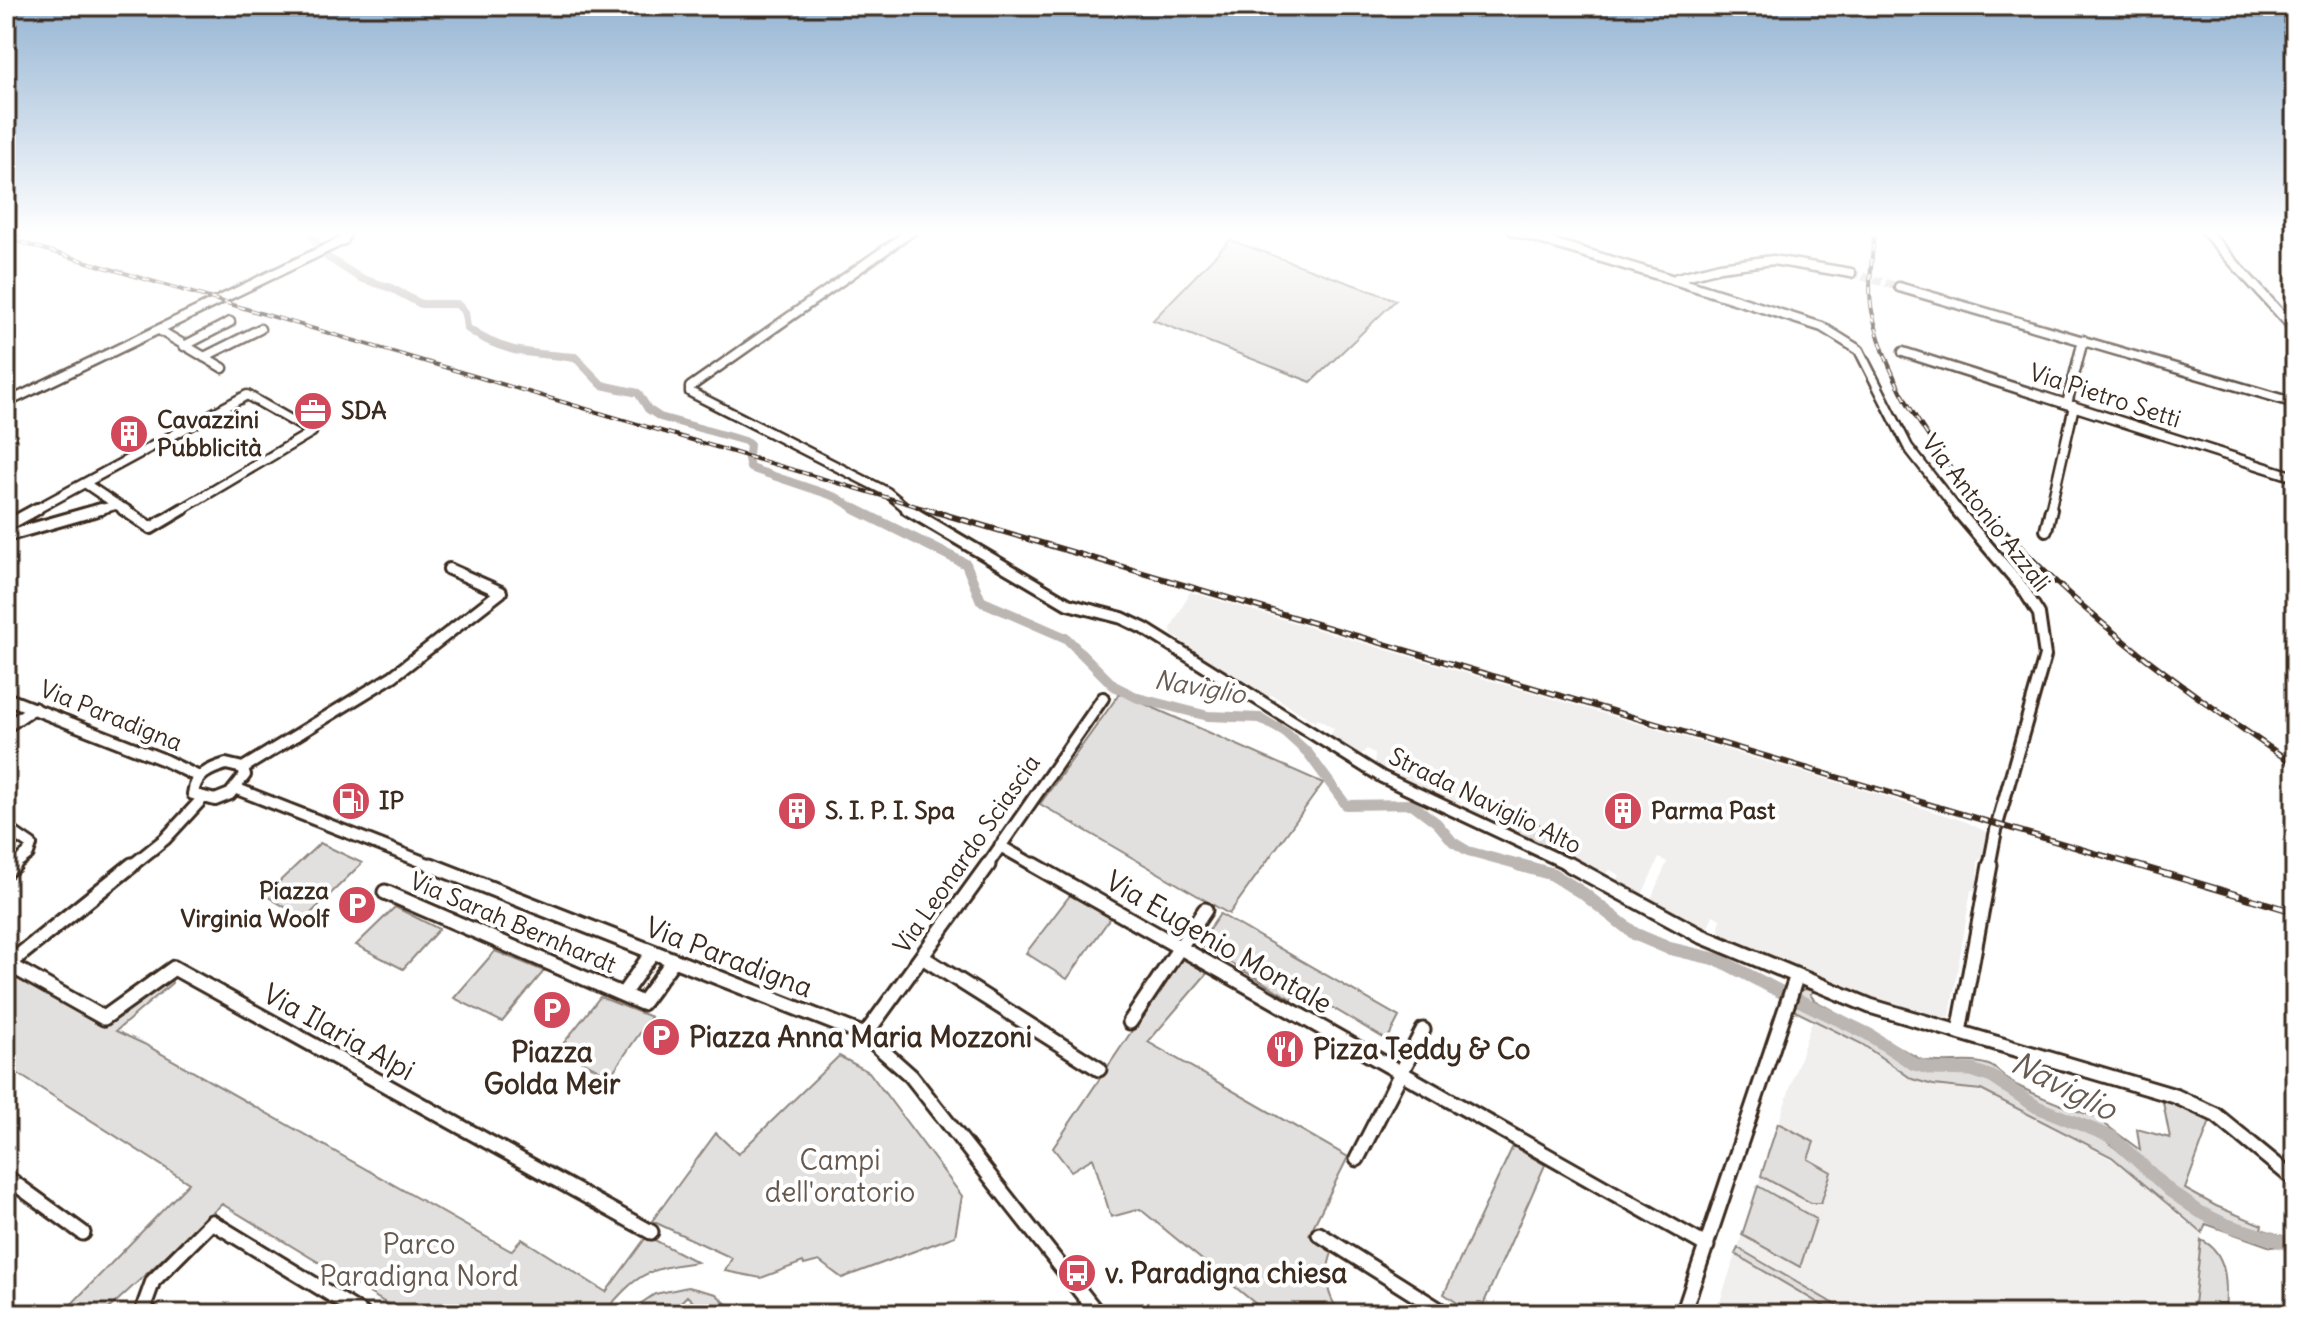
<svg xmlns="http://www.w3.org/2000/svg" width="2301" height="1320" viewBox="0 0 2301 1320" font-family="Delius,sans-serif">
  <rect width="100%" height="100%" fill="#fff"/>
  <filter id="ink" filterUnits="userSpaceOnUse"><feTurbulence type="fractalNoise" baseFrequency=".0125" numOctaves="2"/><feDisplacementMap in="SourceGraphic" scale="16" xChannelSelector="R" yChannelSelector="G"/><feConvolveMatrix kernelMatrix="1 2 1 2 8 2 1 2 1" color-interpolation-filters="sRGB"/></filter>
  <g filter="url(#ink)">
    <path fill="#f1efee" d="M1190,592L1877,794L1964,821L1989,833L1984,858L1979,859L1978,863L1977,891L1971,890L1950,1016L1939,1020L1859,997L1718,939L1720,919L1713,915L1706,933L1650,901L1667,862L1659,858L1641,897L1615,883L1620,875L1610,870L1602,876L1569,857L1572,852L1564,848L1559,855L1508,828L1516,817L1505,811L1499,818L1488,813L1483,817L1472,811L1473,805L1463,800L1458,806L1448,800L1446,802L1398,780L1400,776L1385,768L1382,772L1374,765L1375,754L1367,749L1359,756L1329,737L1334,729L1326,724L1317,719L1315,722L1272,695L1265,698L1221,671L1222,667L1184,647L1181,640L1172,635L1171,628Z
      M1813,1018L1868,1047L1912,1079L1989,1093L2126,1167L2183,1220L2202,1233L2193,1314H1716Z"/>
    <path fill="#e2e0de" stroke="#8e857e" stroke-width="2" d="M1230,240L1396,300L1311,382L1153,320Z
      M1120,693L1323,783L1229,914L1040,804Z
      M1518,813L1568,840L1559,855L1508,828Z
      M320,843L362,863L305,919L265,895Z
      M1071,894L1111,917L1067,979L1026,953Z
      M395,907L439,929L403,969L356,945Z
      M1220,914L1399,1017L1387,1040L1299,988L1291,999L1199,944Z
      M495,951L544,971L502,1022L454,998Z
      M1181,958L1209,971L1148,1042L1348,1157L1309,1235L1333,1250C1324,1273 1324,1295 1342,1314H1250L1257,1305L1140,1209L1111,1217L1093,1158L1071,1171L1053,1148Z
      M170,975L172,983L116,1031L144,1044L511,1251L522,1239L606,1292L647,1236L697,1262C645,1269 637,1274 603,1314H404L222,1204L103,1314H62L189,1183L6,1066V987L19,976L102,1024Z
      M1805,989L1814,991L1810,994L1814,1000L1922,1060C1945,1066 1970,1057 1991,1066C2000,1071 2007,1080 2016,1085C2044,1099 2073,1111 2104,1119L2106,1125L2140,1150L2137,1129L2170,1138L2162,1097L2210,1121L2185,1189L2216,1206L2262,1225L2261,1229L2295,1240V1243L2205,1212L2166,1183L2114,1134L2036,1102L1996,1075L1972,1067L1929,1065L1910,1059L1863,1028L1802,999L1799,992Z
      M600,997L651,1017L610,1076L559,1049Z
      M1795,1002L1876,1043L1908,1066L1927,1072L1983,1076L2036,1110L2100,1135L2172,1196L2203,1219L2280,1246L2271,1247L2206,1224L2202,1233L2112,1157L1981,1090L1933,1085L1912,1079L1862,1044L1793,1010Z
      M839,1056L869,1072L962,1196L955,1236L842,1278L819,1261L804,1265L803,1262L761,1278L725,1271L732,1258L652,1221L716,1133L738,1154Z
      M1778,1123L1814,1142L1808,1159L1831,1172L1821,1203H1811L1761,1176Z
      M1513,1146L1545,1165L1479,1314H1474L1444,1294Z
      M1758,1186L1816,1219L1800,1267L1742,1235Z
      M2201,1240C2229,1252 2227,1288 2225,1314H2193Z
      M1738,1248L1851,1314H1837L1735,1254Z
      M688,1287L716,1294L737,1314H705L687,1296L672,1311L662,1304L657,1306L653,1314H625L655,1294Z"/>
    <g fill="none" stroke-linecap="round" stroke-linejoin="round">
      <path stroke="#bcb6b3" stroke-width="8" d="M310,231L320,250
        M321,253L360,278L391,288L421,304H457L465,312L467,328C503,354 532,353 575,357L602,385L638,393L648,409L660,417L745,441L750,445L749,454
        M748,459L750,468L836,497L859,511"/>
      <path stroke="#bcb6b3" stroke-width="10" d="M855,509L966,564L981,601L1066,638L1114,686L1138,698L1208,716L1260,718L1286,733L1308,753L1346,805L1412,804L1437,823L1453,842L1468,851L1527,867"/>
      <path stroke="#bcb6b3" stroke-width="13" d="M1519,865L1552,874L1584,894L1635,934L1668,948L1719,960L1783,993
        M1796,999L1868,1034L1914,1064L1932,1069L1972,1070L1992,1077L2037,1107L2112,1137L2170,1191L2200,1212L2227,1225L2295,1246"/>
      <path stroke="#d8d4d2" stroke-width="8" stroke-dasharray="8 4" stroke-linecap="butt" d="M1851,273L1899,287"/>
      <defs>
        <path id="minor-far2" d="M1513,231L1661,276
          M2205,231L2295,330
          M1658,275L1822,327L1859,350L1908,447L1958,511
          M1677,278L1720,267L1773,260L1851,273
          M1899,287L2295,403
          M159,330L223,368
          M184,346L230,322
          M1903,352L2295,477
          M204,357L260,329
          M6,403L344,240L347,231
          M2067,404L2083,340
          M86,484L126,511
          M33,511L247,395L312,432L179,511
          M94,511L116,505
          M910,511L887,492L690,392V387L912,231
          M2050,511L2074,406"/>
        <path id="minor-far1" d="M123,509L151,528L183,509
          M907,509L1068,604L1122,618L1145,629L1382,777L1574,867
          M1956,509L2022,587L2039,614L2045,656L1997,825L1989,867
          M6,526L37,509
          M2046,530L2051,509
          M6,536L101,509
          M6,698L162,759L199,777
          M6,727L34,708
          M226,764L243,768L245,775L230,794L215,800L193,794C195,775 209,769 226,764Z
          M243,768L393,676L501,592L449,569
          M237,789L436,867
          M6,828L31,845L28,854L11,867
          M1000,846L1037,867
          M130,867L165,839L201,800
          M986,867L1103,698"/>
        <path id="minor" d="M431,865L865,1035L911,1076L1098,1314
          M1034,865L1707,1246
          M1570,865L1699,935L1870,1006L2175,1096L2216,1115L2295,1180
          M6,871L14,865
          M385,892L642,1003L673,961
          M922,957L1099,1069
          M8,964L104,1018L174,968L651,1232
          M6,966L132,865
          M623,994L652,953
          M1130,1022L1205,910
          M1959,1032L1990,865
          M865,1035L988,865
          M1357,1159L1423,1030
          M6,1177L83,1233
          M1319,1234L1446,1314
          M152,1314L144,1306L153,1281L212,1222L363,1314
          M1683,1314L1796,978"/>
        <path id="motorway" d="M6,231H24L6,240Z"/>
      </defs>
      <use href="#minor-far2" stroke="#3b2a1e" stroke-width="13"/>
      <use href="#minor-far1" stroke="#3b2a1e" stroke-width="16"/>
      <use href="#minor" stroke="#3b2a1e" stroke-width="19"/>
      <use href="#motorway" stroke="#3b2a1e" stroke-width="6"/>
      <use href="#minor-far2" stroke="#fff" stroke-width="8"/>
      <use href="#minor-far1" stroke="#fff" stroke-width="10"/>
      <use href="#minor" stroke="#fff" stroke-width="13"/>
      <use href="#motorway" fill="#fff" fill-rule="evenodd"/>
      <defs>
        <path id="rail-far2" d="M1874,231C1873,256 1867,287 1872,311C1888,388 1936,453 1987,511
          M9,239L933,511"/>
        <path id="rail-far1" d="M926,509L2142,867
          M1985,509C2073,611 2185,690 2295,765"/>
        <path id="rail" d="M2136,865L2295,912"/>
      </defs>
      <use href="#rail-far2" stroke="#3b2a1e" stroke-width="4"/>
      <use href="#rail-far1" stroke="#3b2a1e" stroke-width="6"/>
      <use href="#rail" stroke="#3b2a1e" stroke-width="7"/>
      <use href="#rail-far2" stroke="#fff" stroke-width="2" stroke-dasharray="7" stroke-linecap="butt"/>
      <use href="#rail-far1" stroke="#fff" stroke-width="3" stroke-dasharray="9" stroke-linecap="butt"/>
      <use href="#rail" stroke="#fff" stroke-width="4" stroke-dasharray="12" stroke-linecap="butt"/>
    </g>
  </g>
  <linearGradient id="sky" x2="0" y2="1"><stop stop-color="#96b5d3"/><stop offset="0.56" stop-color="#fff"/><stop offset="1" stop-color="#fff" stop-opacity="0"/></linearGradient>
  <rect width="2301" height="416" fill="url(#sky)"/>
  <defs>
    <symbol id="office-disc" viewBox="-11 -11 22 22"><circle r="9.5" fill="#d1495b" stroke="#fff"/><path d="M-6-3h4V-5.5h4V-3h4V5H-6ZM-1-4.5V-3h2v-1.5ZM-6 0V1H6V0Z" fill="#fff"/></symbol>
    <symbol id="building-disc" viewBox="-11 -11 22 22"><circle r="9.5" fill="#d1495b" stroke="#fff"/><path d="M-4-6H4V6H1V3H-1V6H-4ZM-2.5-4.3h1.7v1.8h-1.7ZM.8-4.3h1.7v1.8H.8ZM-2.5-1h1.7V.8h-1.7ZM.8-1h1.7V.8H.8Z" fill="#fff"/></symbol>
    <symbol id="fuel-disc" viewBox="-11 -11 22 22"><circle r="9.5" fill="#d1495b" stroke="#fff"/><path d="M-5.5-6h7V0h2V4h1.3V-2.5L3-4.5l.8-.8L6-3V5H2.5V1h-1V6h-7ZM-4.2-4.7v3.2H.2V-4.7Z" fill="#fff"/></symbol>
    <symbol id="parking-disc" viewBox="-11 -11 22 22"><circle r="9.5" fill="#d1495b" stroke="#fff"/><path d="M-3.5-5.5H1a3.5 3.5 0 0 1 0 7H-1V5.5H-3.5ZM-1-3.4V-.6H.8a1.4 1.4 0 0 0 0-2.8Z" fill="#fff"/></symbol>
    <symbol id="restaurant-disc" viewBox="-11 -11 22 22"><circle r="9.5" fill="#d1495b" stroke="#fff"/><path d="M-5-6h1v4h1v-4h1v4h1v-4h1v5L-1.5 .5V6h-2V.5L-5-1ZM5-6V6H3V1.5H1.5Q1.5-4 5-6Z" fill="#fff"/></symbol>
    <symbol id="bus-disc" viewBox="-11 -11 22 22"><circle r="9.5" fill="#d1495b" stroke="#fff"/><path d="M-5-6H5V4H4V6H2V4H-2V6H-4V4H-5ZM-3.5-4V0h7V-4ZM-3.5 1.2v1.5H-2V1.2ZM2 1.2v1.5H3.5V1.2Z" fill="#fff"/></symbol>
  </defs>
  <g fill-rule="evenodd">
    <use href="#office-disc" x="291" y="389" width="44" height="44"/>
    <use href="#building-disc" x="107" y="412" width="44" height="44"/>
    <use href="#fuel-disc" x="329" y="779" width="44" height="44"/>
    <use href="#building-disc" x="775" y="789" width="44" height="44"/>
    <use href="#building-disc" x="1601" y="789" width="44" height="44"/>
    <use href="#parking-disc" x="335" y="883" width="44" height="44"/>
    <use href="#parking-disc" x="530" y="988" width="44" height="44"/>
    <use href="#parking-disc" x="639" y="1015" width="44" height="44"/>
    <use href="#restaurant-disc" x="1263" y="1027" width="44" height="44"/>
    <use href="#bus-disc" x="1055" y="1251" width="44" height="44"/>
  </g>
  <g text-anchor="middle" stroke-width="8" stroke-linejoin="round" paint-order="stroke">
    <g font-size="24" fill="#3b2a1e" stroke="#fff">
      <text transform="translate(2105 396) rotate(18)" y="8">Via Pietro Setti</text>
      <text transform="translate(1986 513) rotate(52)" y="8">Via Antonio Azzali</text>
      <text transform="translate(111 716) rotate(22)" y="8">Via Paradigna</text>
      <text transform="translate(1485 801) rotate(26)" y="8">Strada Naviglio Alto</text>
      <text transform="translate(967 854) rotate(-55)" y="8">Via Leonardo Sciascia</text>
      <text transform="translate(513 923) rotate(23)" y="8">Via Sarah Bernhardt</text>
    </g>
    <g font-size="24" font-weight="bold" fill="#3b2a1e" stroke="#fff" text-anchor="start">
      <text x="341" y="419">SDA</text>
      <text x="157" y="428">Cavazzini<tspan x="157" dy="28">Pubblicità</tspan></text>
      <text x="379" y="809">IP</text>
      <text x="825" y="819">S. I. P. I. Spa</text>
      <text x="1651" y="819">Parma Past</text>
      <text x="329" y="899" text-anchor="end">Piazza<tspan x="329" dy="28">Virginia Woolf</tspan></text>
    </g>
    <g font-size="26" font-style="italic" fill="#685b52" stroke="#fff">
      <text transform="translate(1200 687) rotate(10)" y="9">Naviglio</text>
    </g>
    <g font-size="28" fill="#3b2a1e" stroke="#fff">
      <text transform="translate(1219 942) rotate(30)" y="10">Via Eugenio Montale</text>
      <text transform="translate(729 957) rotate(21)" y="10">Via Paradigna</text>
      <text transform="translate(339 1032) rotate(29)" y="10">Via Ilaria Alpi</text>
    </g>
    <g font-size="28" font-weight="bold" fill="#3b2a1e" stroke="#fff" text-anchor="start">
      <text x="689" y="1047">Piazza Anna Maria Mozzoni</text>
      <text x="1313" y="1059">Pizza Teddy &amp; Co</text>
      <text x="552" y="1062" text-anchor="middle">Piazza<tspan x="552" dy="32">Golda Meir</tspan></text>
      <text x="1105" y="1283">v. Paradigna chiesa</text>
    </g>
    <g font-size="28" fill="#65584e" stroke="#fff">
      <text x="840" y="1170">Campi<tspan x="840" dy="32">dell'oratorio</tspan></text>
      <text x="419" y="1254">Parco<tspan x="419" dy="32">Paradigna Nord</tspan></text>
    </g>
    <g font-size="32" font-style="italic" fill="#685b52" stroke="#fff">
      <text transform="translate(2064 1086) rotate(27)" y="11">Naviglio</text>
    </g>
  </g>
  <rect width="2301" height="1320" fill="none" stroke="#fff" stroke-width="32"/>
  <rect x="16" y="16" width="2269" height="1288" fill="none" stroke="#3b2a1e" stroke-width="3" filter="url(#ink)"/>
</svg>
